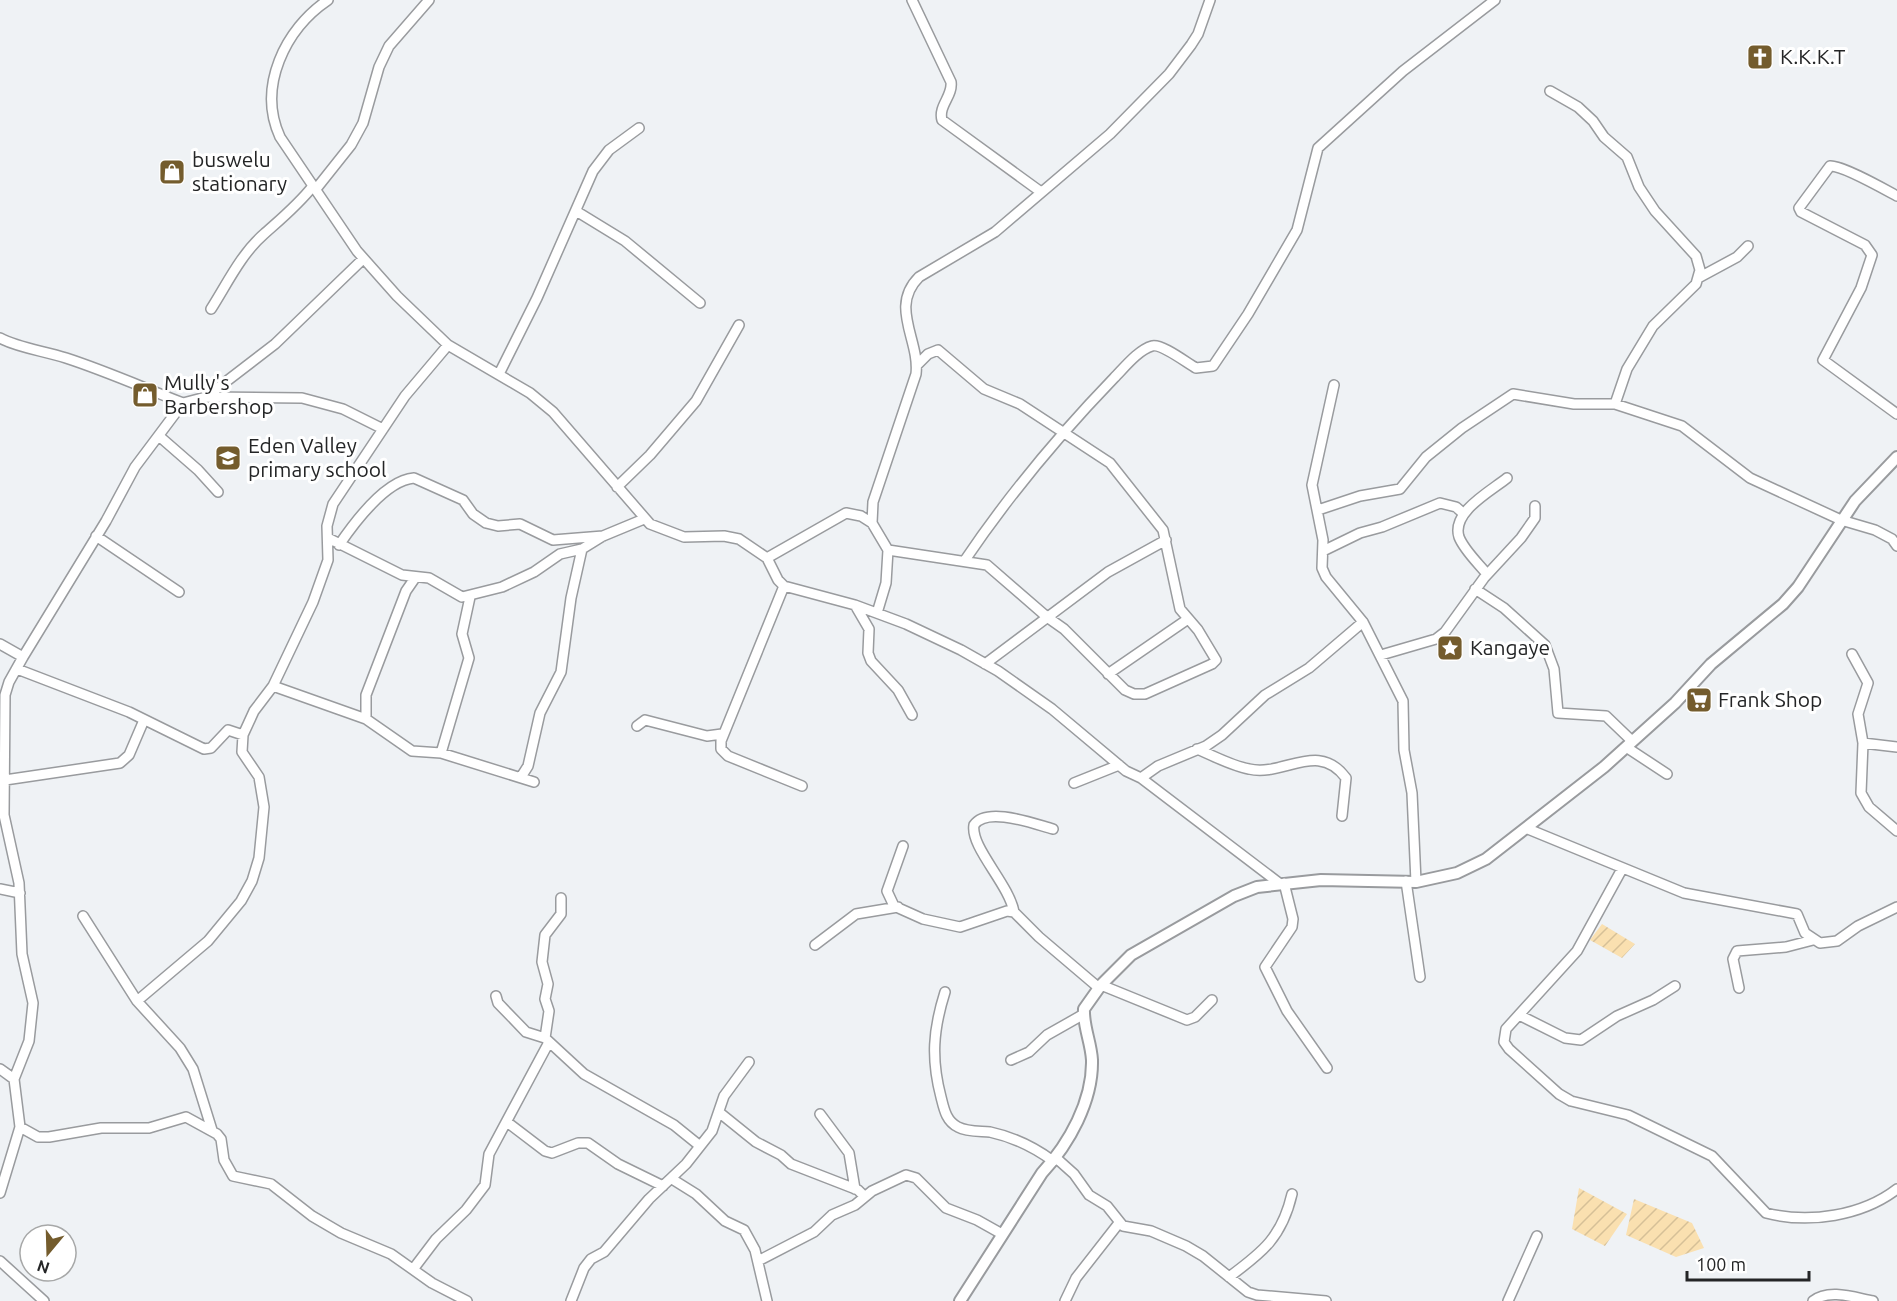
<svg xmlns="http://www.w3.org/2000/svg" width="1897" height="1301" viewBox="0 0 1897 1301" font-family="Ubuntu,sans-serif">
  <defs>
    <pattern id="garden-furrows" width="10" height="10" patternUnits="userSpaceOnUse" patternTransform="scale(1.5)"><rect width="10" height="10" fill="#fae0b0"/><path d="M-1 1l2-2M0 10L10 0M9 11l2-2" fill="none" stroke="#d6c097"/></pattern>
  </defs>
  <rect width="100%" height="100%" fill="#eff2f5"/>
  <path fill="url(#garden-furrows)" d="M1602,924L1635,944L1622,958L1590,940Z
    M1579,1188L1627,1214L1605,1246L1572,1229Z
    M1634,1199L1692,1223L1704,1248L1676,1257L1626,1235Z"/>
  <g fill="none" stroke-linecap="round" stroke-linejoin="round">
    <defs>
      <path id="minor" d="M328,0C285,29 257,87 280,137L357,251L397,296L448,345L530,393L553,412L650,524L684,537L724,536L739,539L767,558L778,580L784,586L855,605L906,624L961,650L998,671L1052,709L1126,771L1141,778L1279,883
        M912,0L951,82C953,96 938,106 942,120L1041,192
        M1550,91L1578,107L1593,121L1604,137L1627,157L1639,187L1655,211L1696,256L1700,270L1696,284L1653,326L1627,369L1615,404
        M316,189L351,145L363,123L379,67L389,46L429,0
        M1897,196C1884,189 1842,165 1830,166L1799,208L1801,212L1865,245L1872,255L1861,288L1823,360L1897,414
        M576,211L625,241L700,303
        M1700,277L1737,257L1748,246
        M211,309C227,284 241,254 264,234C282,218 298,205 313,186
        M0,338C18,348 45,351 66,358C106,371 144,388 183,403
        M499,374L537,298L593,171L609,150L639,128
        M1334,385L1312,485L1323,540L1322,568L1326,577L1363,622L1403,701L1404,750L1412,793L1416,882
        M206,397L275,344L363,259
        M159,436L198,470L218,492
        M617,487L650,455L696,401L739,325
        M1318,510L1360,496L1400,489L1426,457L1462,428L1513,394L1574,404H1615L1682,426L1750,478L1841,520L1875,530L1892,539L1897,546
        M96,536L179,592
        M328,538L402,575L429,578L462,597L502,587L534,572L560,554L582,549L603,536L644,519
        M339,545C354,523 386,480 414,478L463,500L473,514L486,523L498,526L520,524L553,540L603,536
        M888,550L987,565L1047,617L1064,629L1125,690L1134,694H1145L1212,664L1216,660L1198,630L1180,609L1163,530L1110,463L1020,404L984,389L938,350L928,354L917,365
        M1323,551L1360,533L1382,527L1440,503L1456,507L1464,514
        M767,558L846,513L861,516L872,523
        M965,560C1009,495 1059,435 1114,378C1124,368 1138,350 1152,346C1161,343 1187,363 1196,368L1213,366L1248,314L1297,230L1318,148L1403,71L1495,0
        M1487,574C1478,563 1464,550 1459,537C1451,512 1491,491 1507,478
        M784,586L721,741V749L728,756L802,786
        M1475,589L1504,608L1545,645L1554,669L1558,713L1606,716L1632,741
        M855,605L869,629L868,653L871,661L898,690L912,715
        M877,613L886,583L888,550L872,523L873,502L916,374C920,340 889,307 919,277L995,232L1110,134L1169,74L1191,45L1198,34L1210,0
        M0,644L23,657
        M1852,654L1868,683L1858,714L1863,743L1861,793L1869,807L1897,831
        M1381,655L1436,639L1445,632L1484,578L1521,538L1535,518V506
        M985,664L1108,572L1166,540
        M17,669L129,712L204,749L211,748L228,730L243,735
        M1108,674L1188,619
        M273,686L366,719L412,751L441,753L534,782
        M366,719V695L406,591L415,578
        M637,726L645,720L707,736L722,734
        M1863,743L1897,747
        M1626,747L1667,774
        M1197,749C1214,756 1232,766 1249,769C1284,777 1318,740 1346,778L1342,816
        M441,753L469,658L462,634L470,597
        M521,777L528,766L540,713L561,672L571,598L582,549
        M1141,778L1158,766L1206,746L1222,735L1265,695L1309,668L1363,622
        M5,780L120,763L129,755L144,720
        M1074,783L1119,765
        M1528,829L1684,893L1797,914L1805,933L1820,943L1837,941L1858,926L1897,907
        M903,846L887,891L894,906L923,919L960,927L1007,911L1014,912L1039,937L1099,988
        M1622,869L1577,951L1506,1029L1504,1042L1509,1049L1559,1094L1571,1101L1628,1115L1712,1156L1766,1213C1809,1224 1862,1216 1897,1189
        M1406,881L1420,977
        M1284,883L1293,919L1292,927L1265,967L1287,1011L1327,1068
        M0,889L20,893
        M1014,912C1009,884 970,847 974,825C987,806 1034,824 1053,829
        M83,916L137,1001L180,1048L193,1069L212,1130
        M815,945L856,914L898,907
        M1101,985L1187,1020L1195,1017L1212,1000
        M1739,988L1733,959L1737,951L1786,947L1813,940
        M945,992C933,1030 931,1059 941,1097C944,1109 946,1121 958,1127C967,1132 980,1131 990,1132C1013,1137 1034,1147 1053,1161
        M496,996L498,1003L526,1032L545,1038L584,1074L674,1125L700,1146
        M137,1001L208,941L241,901L252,881L259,858L264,807L259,777L242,752L243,735L254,711L273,686L313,602L328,560L327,526L333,504L405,396L448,345
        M1519,1015L1565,1038L1581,1040L1617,1016L1653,1000L1675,986
        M545,1038L549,1011L545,999L548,984L542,962L545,935L561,914V898
        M1011,1060L1029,1052L1047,1035L1084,1014
        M0,1069L14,1079L20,1127L38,1137H49L101,1128H149L186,1117L217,1134L221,1139L224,1160L233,1176L271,1184L312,1216L341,1233L391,1254L432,1283L467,1301
        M14,1079L29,1041L33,1003L22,954L19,883L4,815L5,695L9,682L23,657L106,521L135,467L183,403L206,397L302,398L343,409L383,429
        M720,1113L756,1142L781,1155L791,1164L858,1190L864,1196
        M820,1114L849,1153L855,1189
        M507,1122L545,1151L552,1153L578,1143H588L618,1164L663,1186
        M1055,1157L1074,1174L1089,1195L1107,1206L1123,1226L1151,1231L1186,1246L1203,1256L1248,1292L1257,1295L1326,1301
        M672,1179L696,1194L725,1221L744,1230L755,1250L767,1301
        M0,1193L20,1127
        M0,1261L44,1301
        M758,1261L814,1232L832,1215L855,1205L872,1191L906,1175L916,1178L946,1208L977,1220L1002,1234
        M414,1268L436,1239L466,1210L485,1185L489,1154L549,1042
        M1229,1277C1263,1252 1282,1237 1292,1194
        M571,1301L584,1268L591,1259L604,1252L649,1199L686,1164L712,1131L724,1096L749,1062
        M1065,1301L1076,1278L1119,1223
        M1508,1301L1537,1236
        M1813,1301C1829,1288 1856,1298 1873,1301"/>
      <path id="tertiary" d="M960,1301L1042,1173C1069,1144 1093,1101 1092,1060C1091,1042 1083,1026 1084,1009L1101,985L1131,955L1234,896L1257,887L1321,880L1416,882L1457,873L1486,859L1604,767L1675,703L1711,664L1783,604L1798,587L1855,501L1897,457"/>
    </defs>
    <use href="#minor" stroke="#999b9e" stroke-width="12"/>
    <use href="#tertiary" stroke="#999b9e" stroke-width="14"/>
    <use href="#minor" stroke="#fff" stroke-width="9"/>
    <use href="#tertiary" stroke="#fff" stroke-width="10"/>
  </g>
  <defs>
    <symbol id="church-square" viewBox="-11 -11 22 22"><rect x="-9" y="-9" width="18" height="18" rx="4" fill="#745c2d" stroke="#fff"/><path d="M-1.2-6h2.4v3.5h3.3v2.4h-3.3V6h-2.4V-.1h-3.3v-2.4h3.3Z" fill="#fff"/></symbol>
    <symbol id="shop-square" viewBox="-11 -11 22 22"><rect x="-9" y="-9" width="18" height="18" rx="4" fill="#745c2d" stroke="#fff"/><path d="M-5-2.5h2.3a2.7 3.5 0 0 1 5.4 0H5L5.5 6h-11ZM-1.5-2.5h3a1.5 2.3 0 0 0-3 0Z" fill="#fff"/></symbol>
    <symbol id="school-square" viewBox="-11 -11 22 22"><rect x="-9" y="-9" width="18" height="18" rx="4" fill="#745c2d" stroke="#fff"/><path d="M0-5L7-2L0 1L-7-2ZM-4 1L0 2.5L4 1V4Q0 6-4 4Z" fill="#fff"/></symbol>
    <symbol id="sight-square" viewBox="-11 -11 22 22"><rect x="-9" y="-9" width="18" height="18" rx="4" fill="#745c2d" stroke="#fff"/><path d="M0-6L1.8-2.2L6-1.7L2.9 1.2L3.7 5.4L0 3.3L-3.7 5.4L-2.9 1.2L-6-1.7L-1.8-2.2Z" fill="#fff"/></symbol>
    <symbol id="supermarket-square" viewBox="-11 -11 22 22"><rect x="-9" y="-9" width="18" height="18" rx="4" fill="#745c2d" stroke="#fff"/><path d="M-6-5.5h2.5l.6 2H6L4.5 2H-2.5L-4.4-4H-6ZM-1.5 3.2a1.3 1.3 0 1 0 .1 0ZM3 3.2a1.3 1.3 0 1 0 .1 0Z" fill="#fff"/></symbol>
  </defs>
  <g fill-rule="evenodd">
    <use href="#church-square" x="1745" y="42" width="30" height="30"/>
    <use href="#shop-square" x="157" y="157" width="30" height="30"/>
    <use href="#shop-square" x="130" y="380" width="30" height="30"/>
    <use href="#school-square" x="213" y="443" width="30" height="30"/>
    <use href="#sight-square" x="1435" y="633" width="30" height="30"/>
    <use href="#supermarket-square" x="1684" y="685" width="30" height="30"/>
  </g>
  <g text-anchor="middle" stroke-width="6" stroke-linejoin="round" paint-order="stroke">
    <g font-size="21" fill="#242526" stroke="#fff" text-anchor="start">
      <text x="1780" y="64">K.K.K.T</text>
      <text x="192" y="167">buswelu<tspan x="192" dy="24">stationary</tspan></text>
      <text x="164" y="390">Mully's<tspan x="164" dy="24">Barbershop</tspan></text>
      <text x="248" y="453">Eden Valley<tspan x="248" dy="24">primary school</tspan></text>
      <text x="1470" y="655">Kangaye</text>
      <text x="1718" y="707">Frank Shop</text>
    </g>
  </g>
  <g transform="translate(48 1253) rotate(199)"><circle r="28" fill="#ffffff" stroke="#a7a8a8" stroke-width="1.5"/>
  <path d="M0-4.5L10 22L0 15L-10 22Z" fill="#745c2d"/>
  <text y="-9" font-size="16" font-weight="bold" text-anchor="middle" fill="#242526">N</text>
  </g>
  <path d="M1687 1271v9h122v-9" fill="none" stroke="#242526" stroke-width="3"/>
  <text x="1696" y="1271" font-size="18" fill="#242526" stroke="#ffffff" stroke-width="4.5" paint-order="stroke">100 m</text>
</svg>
